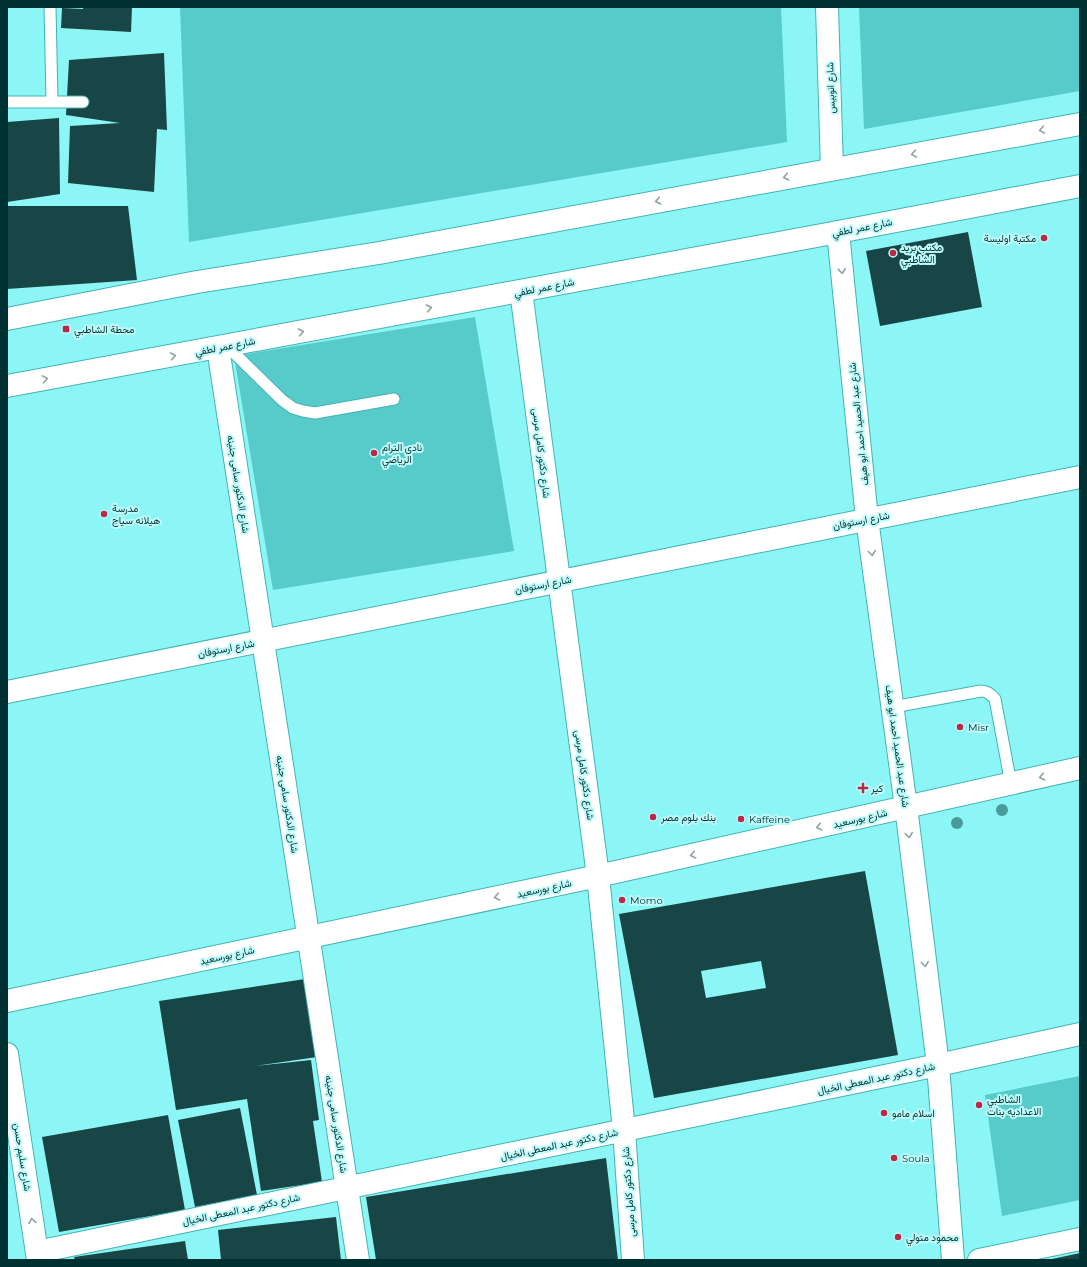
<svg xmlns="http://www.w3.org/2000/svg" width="1087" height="1267" viewBox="0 0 1087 1267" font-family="Montserrat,Vazirmatn,sans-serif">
  <rect width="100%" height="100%" fill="#8cf6f6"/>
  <path fill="#57caca" d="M180,7H781L787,142L189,242Z
    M859,7H1080V91L864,129Z
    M475,317L514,551L273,590L234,356Z
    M1080,1076V1200L1002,1216L985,1095Z"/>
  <path fill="#184545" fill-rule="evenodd" d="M83,7H132L131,32L61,28L62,8L83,9Z
    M164,53L167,130L157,129L154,192L68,183L70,126L120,123L66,115L69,60Z
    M59,118L60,194L7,202V122Z
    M7,206H128L137,280L7,289Z
    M968,232L982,307L880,326L866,251Z
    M865,871L898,1055L654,1098L619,914ZM761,961L766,988L706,998L701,971Z
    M305,979L317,1057L255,1066L311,1060L319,1120L313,1121L322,1182L261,1191L247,1099L176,1110L159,1001Z
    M240,1108L257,1195L195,1207L178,1120Z
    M168,1115L185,1210L59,1232L42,1137Z
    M606,1158L618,1260H376L366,1197Z
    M336,1217L341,1260H221L218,1230Z
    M185,1241L188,1260H75L74,1257Z
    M1080,1253V1260H1052V1259Z"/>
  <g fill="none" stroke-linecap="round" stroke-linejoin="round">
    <defs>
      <path id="service" d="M50,7L52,102
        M7,102H83
        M227,346L282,400L293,408L303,411L315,413L394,399
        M893,707L981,691C987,691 991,694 995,699L1011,784"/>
      <path id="minor" d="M827,7L832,169
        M838,232L867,519L906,807L938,1065L953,1260
        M521,291L598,876L624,1130L633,1260
        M218,348L358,1260
        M7,692L1080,477
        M37,1252L938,1065L1080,1034
        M979,1260L1080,1239"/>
      <path id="tertiary" d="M7,1054L38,1260"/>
      <path id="secondary" d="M7,319L197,282L379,253L1080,124
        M7,386L838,232L1080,186
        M7,1001L598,876L1080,768"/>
    </defs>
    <use href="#service" stroke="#44b2b3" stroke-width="13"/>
    <use href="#minor" stroke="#44b2b3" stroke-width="24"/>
    <use href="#tertiary" stroke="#44b2b3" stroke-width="24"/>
    <use href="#secondary" stroke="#44b2b3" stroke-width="24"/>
    <use href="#service" stroke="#fff" stroke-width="11"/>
    <use href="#minor" stroke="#fff" stroke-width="22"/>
    <use href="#tertiary" stroke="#fff" stroke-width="22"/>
    <use href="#secondary" stroke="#fff" stroke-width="22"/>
  </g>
  <g fill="#499b9b">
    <circle cx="1002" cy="810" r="6"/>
    <circle cx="957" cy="823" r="6"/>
  </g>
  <defs><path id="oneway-chevron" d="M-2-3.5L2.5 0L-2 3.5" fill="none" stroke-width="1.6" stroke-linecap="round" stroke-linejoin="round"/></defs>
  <g stroke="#8ca2a3">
    <use href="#oneway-chevron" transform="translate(1042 130) rotate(170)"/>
    <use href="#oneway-chevron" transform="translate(914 154) rotate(170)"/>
    <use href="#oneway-chevron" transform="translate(786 177) rotate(169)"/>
    <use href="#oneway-chevron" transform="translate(658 201) rotate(169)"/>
    <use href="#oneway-chevron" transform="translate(842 271) rotate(84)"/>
    <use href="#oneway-chevron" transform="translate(429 308) rotate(-11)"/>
    <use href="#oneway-chevron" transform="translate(301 332) rotate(-11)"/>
    <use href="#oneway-chevron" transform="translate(173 356) rotate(-10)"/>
    <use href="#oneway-chevron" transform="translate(45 379) rotate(-10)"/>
    <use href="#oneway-chevron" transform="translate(872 553) rotate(82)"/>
    <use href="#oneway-chevron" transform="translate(1042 777) rotate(167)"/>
    <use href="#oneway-chevron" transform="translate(819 827) rotate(167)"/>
    <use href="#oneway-chevron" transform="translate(909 835) rotate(83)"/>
    <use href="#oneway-chevron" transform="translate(693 855) rotate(167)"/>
    <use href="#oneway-chevron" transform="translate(497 897) rotate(168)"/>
    <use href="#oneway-chevron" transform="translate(925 964) rotate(83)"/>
    <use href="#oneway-chevron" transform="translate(32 1221) rotate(-99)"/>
  </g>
  <g fill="#b92845" stroke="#c0fbfb" stroke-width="1.5">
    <circle cx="1044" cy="238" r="4"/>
    <circle cx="893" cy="253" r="4"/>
    <rect x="62" y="325" width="8" height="8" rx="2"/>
    <circle cx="374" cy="453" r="4"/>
    <circle cx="104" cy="514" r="4"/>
    <circle cx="960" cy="727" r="4"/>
    <path d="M861 782h4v4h4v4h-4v4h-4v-4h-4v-4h4z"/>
    <circle cx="653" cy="817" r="4"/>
    <circle cx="741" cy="819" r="4"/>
    <circle cx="622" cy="900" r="4"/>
    <circle cx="979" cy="1105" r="4"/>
    <circle cx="884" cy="1113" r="4"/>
    <circle cx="894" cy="1158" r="4"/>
    <circle cx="898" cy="1237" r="4"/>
  </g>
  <g text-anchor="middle" stroke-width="4" stroke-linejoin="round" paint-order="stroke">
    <g font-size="10" fill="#003132" stroke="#c0fbfb">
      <text transform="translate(830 88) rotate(-92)" y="4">شارع انوبيس</text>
      <text transform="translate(862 227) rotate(-11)" y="4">شارع عمر لطفي</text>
      <text transform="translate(544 287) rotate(-11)" y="4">شارع عمر لطفي</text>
      <text transform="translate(225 346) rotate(-11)" y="4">شارع عمر لطفي</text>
      <text transform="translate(858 424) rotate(-96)" y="4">شارع عبد الحميد احمد ابو هيف</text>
      <text transform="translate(542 453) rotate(83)" y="4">شارع دكتور كامل مرسى</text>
      <text transform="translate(239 484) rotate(81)" y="4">شارع الدكتور سامى جنينه</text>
      <text transform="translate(861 520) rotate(-11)" y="4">شارع ارستوفان</text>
      <text transform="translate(543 584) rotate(-11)" y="4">شارع ارستوفان</text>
      <text transform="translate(226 648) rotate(-11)" y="4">شارع ارستوفان</text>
      <text transform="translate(898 746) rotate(82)" y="4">شارع عبد الحميد احمد ابو هيف</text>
      <text transform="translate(585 775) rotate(82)" y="4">شارع دكتور كامل مرسى</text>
      <text transform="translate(288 804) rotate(81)" y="4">شارع الدكتور سامى جنينه</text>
      <text transform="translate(860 818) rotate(-13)" y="4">شارع بورسعيد</text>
      <text transform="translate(544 888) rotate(-12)" y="4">شارع بورسعيد</text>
      <text transform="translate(227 955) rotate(-12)" y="4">شارع بورسعيد</text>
      <text transform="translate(876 1078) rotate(-12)" y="4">شارع دكتور عبد المعطى الخيال</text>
      <text transform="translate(337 1124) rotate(81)" y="4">شارع الدكتور سامى جنينه</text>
      <text transform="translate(559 1144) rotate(-12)" y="4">شارع دكتور عبد المعطى الخيال</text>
      <text transform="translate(23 1157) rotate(81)" y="4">شارع سليم حسن</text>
      <text transform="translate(628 1192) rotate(-94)" y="4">شارع دكتور كامل مرسى</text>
      <text transform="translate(241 1209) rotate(-12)" y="4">شارع دكتور عبد المعطى الخيال</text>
    </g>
    <g font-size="10" fill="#003132" stroke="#c0fbfb" text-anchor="start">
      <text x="1036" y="242" text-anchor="end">مكتبة اوليسة</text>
      <text x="901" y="251">مكتب بريد<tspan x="901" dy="12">الشاطبي</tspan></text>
      <text x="74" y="333">محطة الشاطبي</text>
      <text x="382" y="451">نادي الترام<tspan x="382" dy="12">الرياضي</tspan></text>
      <text x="112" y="512">مدرسة<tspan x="112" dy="12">هيلانه سياج</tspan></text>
      <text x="968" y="731">Misr</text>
      <text x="871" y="792">كير</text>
      <text x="661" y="821">بنك بلوم مصر</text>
      <text x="749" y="823">Kaffeine</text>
      <text x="630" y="904">Momo</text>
      <text x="987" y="1103">الشاطبي<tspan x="987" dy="12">الاعداديه بنات</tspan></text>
      <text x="892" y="1117">اسلام مامو</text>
      <text x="902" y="1162">Soula</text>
      <text x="906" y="1241">محمود متولي</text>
    </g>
  </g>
  <rect width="1087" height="1267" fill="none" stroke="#003132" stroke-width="16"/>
</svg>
